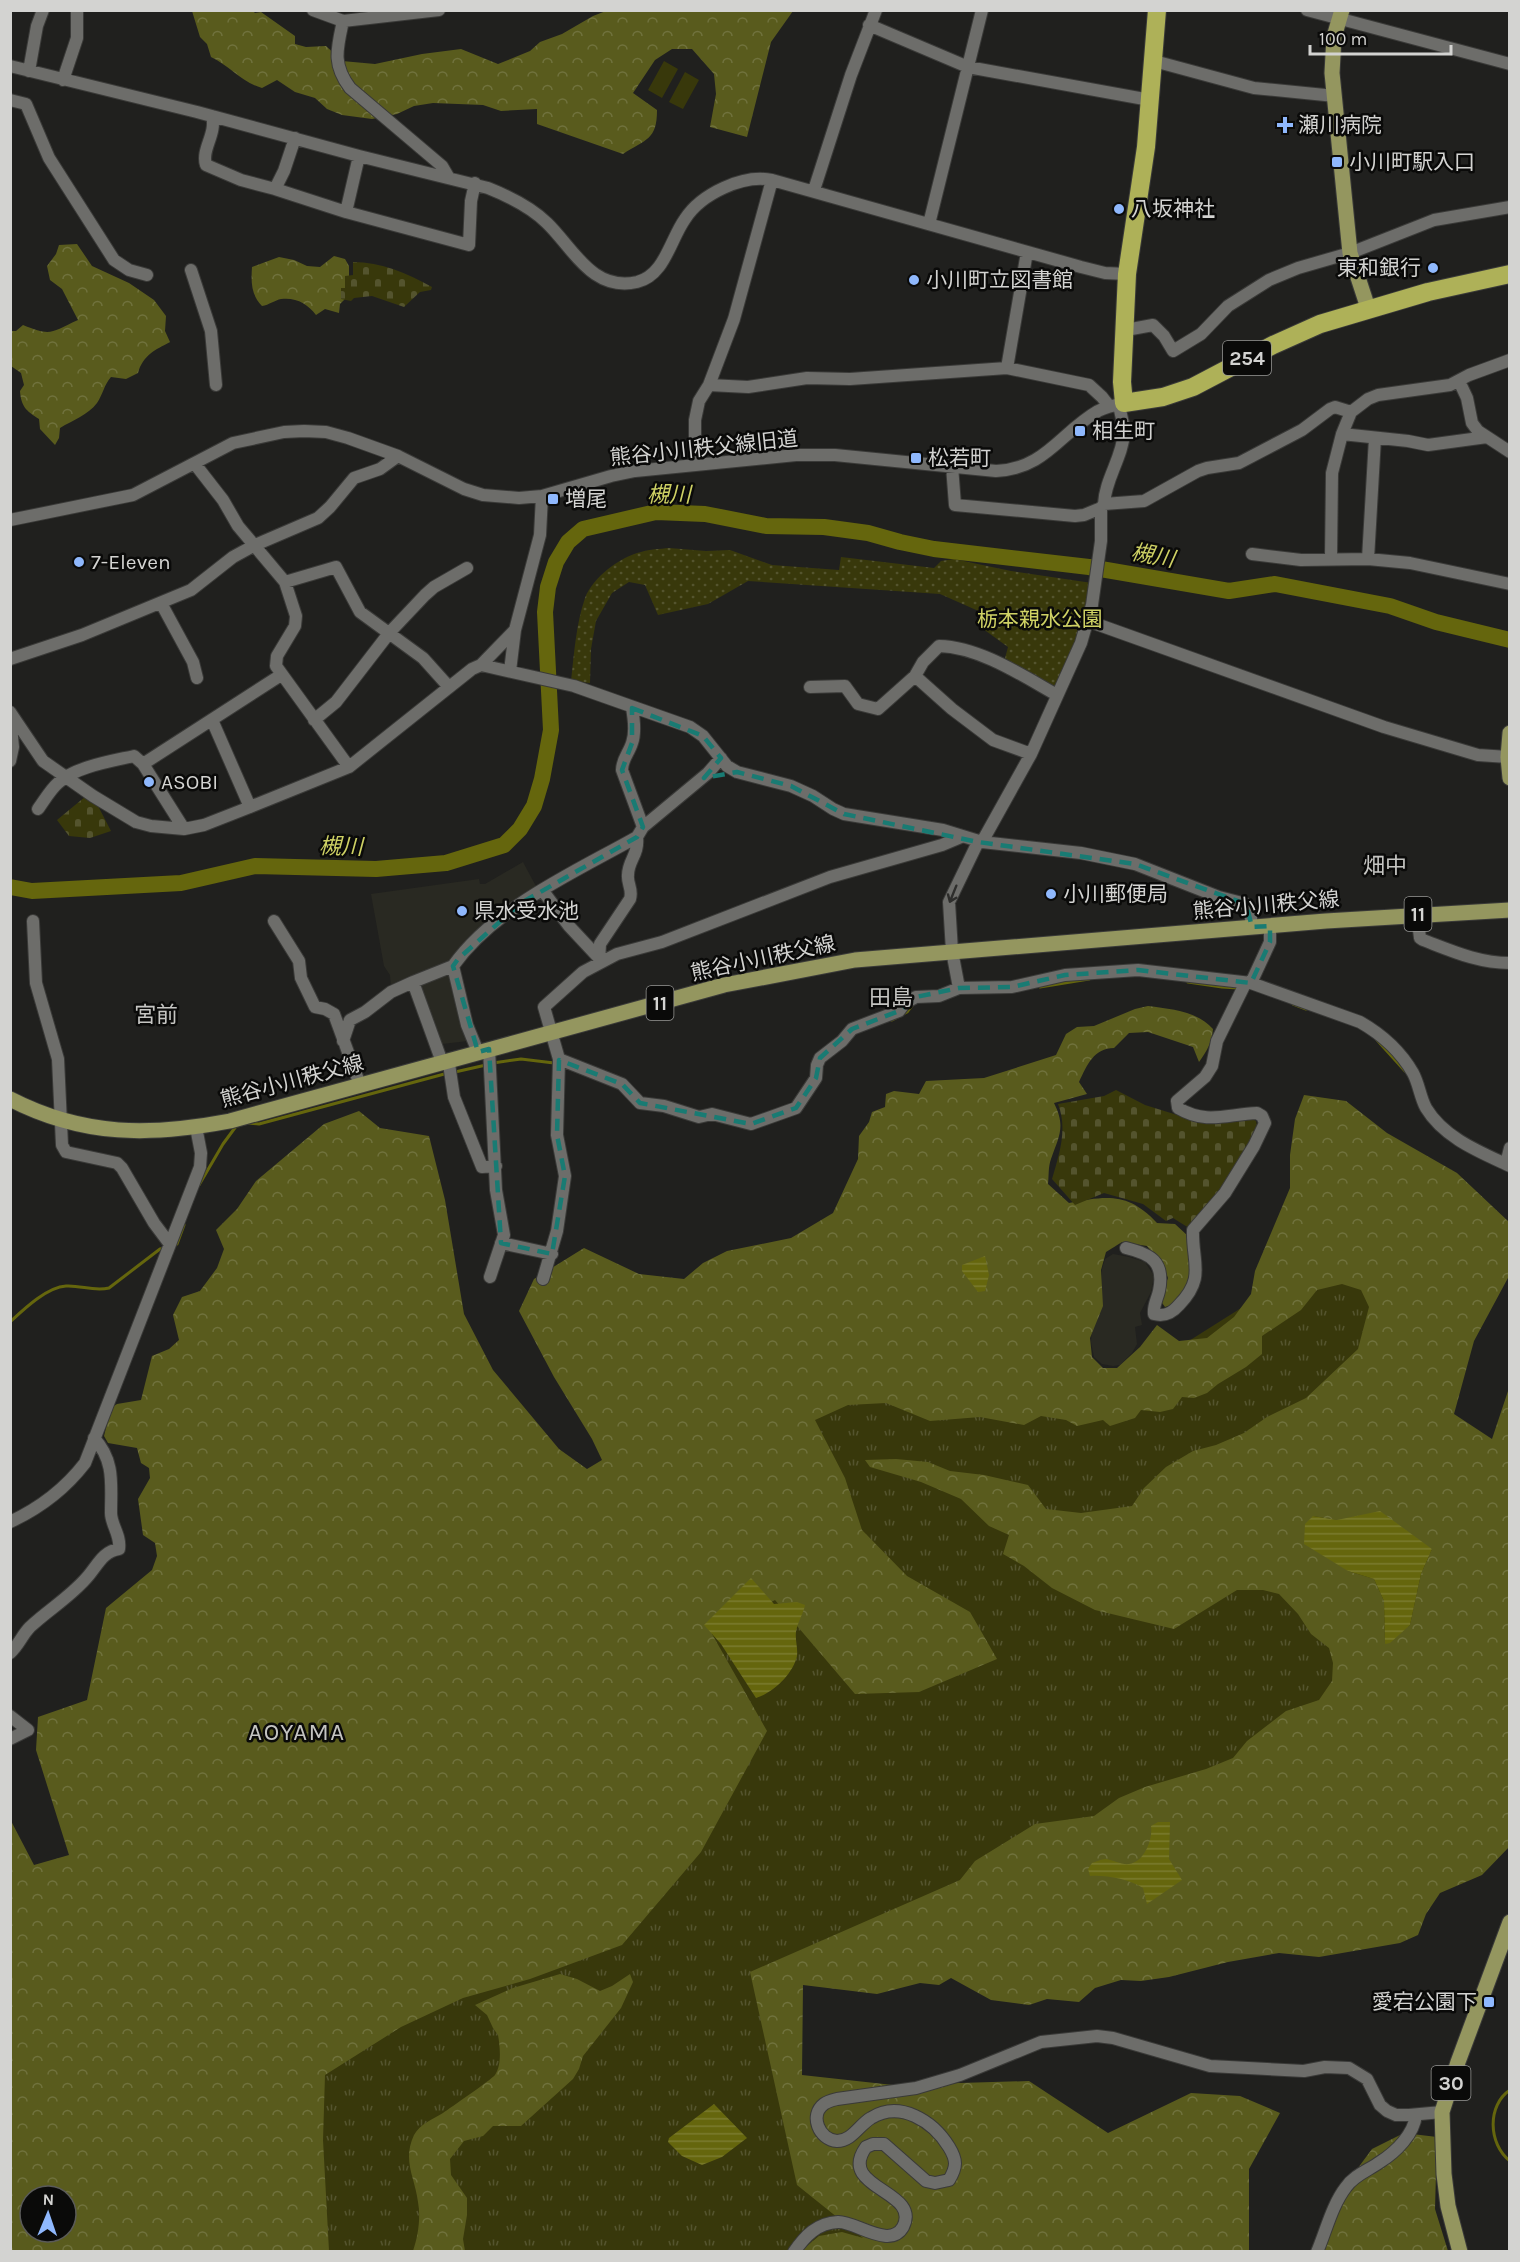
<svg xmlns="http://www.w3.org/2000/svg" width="1520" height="2262" viewBox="0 0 1520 2262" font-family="Karla,'Noto Sans JP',sans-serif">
  <defs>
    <pattern id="grass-tufts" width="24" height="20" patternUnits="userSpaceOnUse" patternTransform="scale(1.5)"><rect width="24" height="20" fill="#38380b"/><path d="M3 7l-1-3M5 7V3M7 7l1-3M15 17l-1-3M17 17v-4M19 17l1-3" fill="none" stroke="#54542e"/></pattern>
    <pattern id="forest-crowns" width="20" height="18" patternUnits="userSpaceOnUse" patternTransform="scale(1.5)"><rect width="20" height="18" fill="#595b1d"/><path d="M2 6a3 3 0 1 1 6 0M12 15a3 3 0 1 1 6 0" fill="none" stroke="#70723d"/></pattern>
    <pattern id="cemetery-stones" width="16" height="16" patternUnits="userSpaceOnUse" patternTransform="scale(1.5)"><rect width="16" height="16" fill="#38380b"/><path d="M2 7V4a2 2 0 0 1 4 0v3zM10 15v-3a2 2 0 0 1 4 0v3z" fill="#54542e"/></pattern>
    <pattern id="park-dots" width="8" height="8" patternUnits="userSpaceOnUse" patternTransform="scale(1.5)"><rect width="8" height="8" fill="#38380b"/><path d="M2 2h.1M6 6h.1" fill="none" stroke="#54542e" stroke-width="1.8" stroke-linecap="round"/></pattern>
    <pattern id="water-rules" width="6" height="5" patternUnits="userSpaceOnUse" patternTransform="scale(1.5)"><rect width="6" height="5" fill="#65660d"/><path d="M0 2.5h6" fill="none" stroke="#7a7b2f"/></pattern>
  </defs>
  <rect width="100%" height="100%" fill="#20201e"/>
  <path fill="#292922" d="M523,862L538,890L451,963L391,987L390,975L384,966L371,894L479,879L480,884H485Z
    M449,971L468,1041L442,1044L437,1040L418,986Z
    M1113,1254L1129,1257L1145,1262L1154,1276L1151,1292L1140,1313L1142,1325L1135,1327L1137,1344L1132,1353L1120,1365L1113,1366L1102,1364L1094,1357L1091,1342L1092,1325L1101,1293L1102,1269L1105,1259Z"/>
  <path fill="url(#grass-tufts)" d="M1390,1214L1408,1411L1469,1682L787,1968L792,2082L993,2251L256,2252L266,2108L677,1673L819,1382L1116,1387Z"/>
  <path fill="url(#forest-crowns)" fill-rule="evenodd" d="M252,10L255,13L261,12L295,36V44L306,47L326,46L342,61L375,64L422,54L461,49L498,64L530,51L540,42L562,34L593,16L606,11H793L771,42L747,137L710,127L716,94L714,74L692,49H672L655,60L633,93L657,110C657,140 646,139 623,154L537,124V109L501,111L483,105L433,103L414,106L397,114L372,119L342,115L327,109L315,98L295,92L277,80L262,88C241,82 230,66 211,57L207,44L200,37L192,11Z
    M77,244L92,266L129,283L154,300L166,316L165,331L170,342C155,350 143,355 138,373L126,379L111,377C104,385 103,394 97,403C88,415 73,420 60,428L59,438L55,445L40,429L39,419C26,411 21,406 20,391L24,385L21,373L11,366V331H16L23,325C52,337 51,332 78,320L62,289L50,280L47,266L56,254L59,245Z
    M334,256L345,259L349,266V295L340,304L339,313L325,309L316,315C308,304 296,297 281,299C275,300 269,305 262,306C251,295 251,282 252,267L279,257L294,260L307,266L320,267Z
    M1148,1006C1171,1009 1197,1011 1213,1029C1212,1042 1207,1051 1199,1062L1193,1047L1148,1032L1129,1033L1114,1048C1094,1048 1087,1065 1079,1082L1087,1094L1054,1103C1066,1127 1059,1136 1051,1159C1048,1167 1049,1176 1048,1184L1069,1203C1107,1196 1128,1192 1157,1223L1175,1224L1188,1236L1193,1276L1175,1304L1165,1307L1160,1300L1168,1278L1164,1267L1147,1246L1122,1242L1106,1252L1101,1270L1103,1306L1090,1338L1092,1357L1103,1368H1117L1140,1347L1157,1325L1179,1341L1207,1338L1234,1317L1251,1294L1255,1271L1290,1188V1155L1295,1119L1304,1095L1346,1101L1387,1133L1457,1173L1509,1222V1276L1474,1341L1454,1414L1492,1439L1509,1388L1510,1846L1482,1875L1440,1893L1426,1914L1418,1935L1400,1943L1319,1957L1279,1953L1228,1962L1169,1977L1141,1981L1121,1980L1095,1988L1079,2002L1047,1999L1029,2005L991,2000L951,1978L939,1985L920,1983L877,1994L803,1985L802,2075L893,2085L1029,2081L1108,2133L1191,2093L1240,2096L1280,2113L1249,2169V2251H801L819,2236L842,2232L863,2238L797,2185L750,1972L960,1880L975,1861L1035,1824L1094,1816L1119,1798L1145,1787L1206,1769L1233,1758L1247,1741L1286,1711L1319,1700L1332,1681L1333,1663L1329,1648L1311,1634L1298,1614L1279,1594L1263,1590H1237L1174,1629L1095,1610L1052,1588L1024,1566L1003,1554L1009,1535L989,1526L961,1499L921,1482L870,1467L865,1460L896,1459L928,1462L950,1471L984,1475L1028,1485L1046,1509L1081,1513L1132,1506L1144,1488L1166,1467L1193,1451L1216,1445L1244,1433L1267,1417L1306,1398L1358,1349L1369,1307L1361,1290L1342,1284L1317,1290L1301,1310L1262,1336V1354L1246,1367L1218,1384L1207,1393L1194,1398L1182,1397L1173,1409L1160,1412L1141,1410L1135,1418L1110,1426L1103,1420L1077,1426L1066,1420L1041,1416L1024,1425L980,1417L930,1421L886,1403L848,1405L815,1420L845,1478L862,1530L907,1576L970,1612L997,1659L919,1692L855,1694L775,1600L712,1634L767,1731L701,1852L622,1945L530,1979L463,1998L401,2027L325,2075L323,2140L329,2251H11L10,1819L34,1865L69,1855L36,1750L38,1717L87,1700L106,1608L152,1570L157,1556L155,1543L143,1535L138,1499L150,1478L149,1468L141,1463L137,1448L108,1443L104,1436L111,1408L117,1404L141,1400L152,1356L169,1349L179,1340L173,1315L182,1297L200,1291L217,1268L224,1249L216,1230L237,1209L256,1181L324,1124L359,1111L380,1128L429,1136L445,1200L464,1314L493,1370L559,1449L587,1469L602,1460L592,1439L554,1377L519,1311L534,1279L584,1248L639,1274L684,1279L703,1263L727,1251L791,1238L833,1213L858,1159L859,1136L869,1122L872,1112L885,1107L886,1094L894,1091L919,1094L926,1081L984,1078L1056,1055L1066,1034L1077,1027L1094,1026L1135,1009ZM1313,1516L1337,1520L1432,1549L1421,1574L1410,1625L1385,1644L1384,1601L1374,1579L1348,1571ZM30,2196H66V2232H30Z
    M560,1974L577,1979L600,1991L612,1986L630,1974L633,1982L621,2008L583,2056L579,2069L573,2079L521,2126H493L483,2136L464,2141L450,2159L451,2175L467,2198V2215L463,2239L465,2251H413C418,2236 421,2218 418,2202C415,2177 402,2161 414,2135C420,2124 433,2119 443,2113C450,2108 491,2080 495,2075C502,2065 500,2046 498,2035L493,2028L487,2015L475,2005L513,1988Z
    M1404,2133L1437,2137L1435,2209L1448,2251L1319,2252L1349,2180L1372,2149Z"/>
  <path fill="url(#cemetery-stones)" d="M353,262C381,262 407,273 432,287L431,290L420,292L404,307L372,296L354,298L351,301L341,299V288H345V276L353,275Z
    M86,796L97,804L111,831L90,838L69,836L57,820Z
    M1116,1090L1145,1105L1203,1123L1251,1118L1256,1121L1258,1130L1220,1191L1189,1228L1173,1218L1166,1221L1143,1204L1104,1193L1075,1205L1052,1179C1059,1155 1068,1129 1058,1104L1104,1096Z"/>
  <path fill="url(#park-dots)" d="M669,548L706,551L730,550L772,565L839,570L841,557L934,568L941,561L954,559L1011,571L1092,583L1080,634L1055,688L1004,662L1008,647L979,626L983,613L940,594L748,581L708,604L658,615L645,585L629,582L612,593L596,621L591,649L590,683L571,681C574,654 576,624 585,598C593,577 620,557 641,552C650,549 660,549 669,548Z"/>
  <path fill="#38380b" d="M664,61L678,69L662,98L648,90Z
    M685,72L699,80L683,109L669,102Z"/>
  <path fill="url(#water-rules)" d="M985,1256L989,1275L985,1291L978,1292L962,1271V1265Z
    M1380,1511L1432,1549L1421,1574L1410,1625L1390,1643L1385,1644L1384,1601L1374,1579L1348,1571L1304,1544L1305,1524L1313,1516L1337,1520Z
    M751,1578L774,1604L797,1602L805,1605C803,1615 797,1623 796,1632C795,1640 798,1648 797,1656C793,1674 773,1693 756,1698L721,1644L704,1625Z
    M1158,1822H1170L1169,1859L1182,1880L1147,1904L1143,1888C1128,1879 1107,1875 1090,1876L1088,1869L1092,1863C1096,1862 1101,1859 1106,1859C1113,1860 1122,1865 1129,1864C1145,1862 1153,1838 1151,1826Z
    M714,2104L747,2138L722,2157L702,2165L682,2156L668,2142L669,2138Z"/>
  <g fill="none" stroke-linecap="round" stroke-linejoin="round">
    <path stroke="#65660d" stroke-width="3" d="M1188,982L1222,987L1238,988
      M1040,987L1089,979
      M1293,1004L1306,1009
      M892,1020L907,1012L913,1004
      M1377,1040L1405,1071
      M493,1063L521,1059L554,1063
      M455,1072L486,1065
      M248,1123L259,1124L448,1073
      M199,1185L223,1144L237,1125
      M174,1245L177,1244L184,1225
      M10,1322C24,1309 47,1287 66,1286C81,1285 94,1292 109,1288L160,1249L165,1248
      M1510,2090C1487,2105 1488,2144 1510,2161"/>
    <path stroke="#65660d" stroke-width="16" d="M10,887L32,891L181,883L255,866L376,869L446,863L504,845L520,829L534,806L542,779L551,730L545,612L548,587L556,562L568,542L583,529L656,512L705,514L766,526L824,527L868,533L900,542L934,549L1089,567L1229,591L1275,584L1390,606L1436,622L1510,640"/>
    <defs>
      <path id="minor" d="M313,10L343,21L439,10
        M1307,10L1510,64
        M343,21C337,49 332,64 350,88L442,166L449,178
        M869,25L968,67L1150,100
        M1154,61L1254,88L1335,96
        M10,66L197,112L359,156L488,188C508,196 531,207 547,223C573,248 592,292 637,282C665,275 670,240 685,219C701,194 743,174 772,180
        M29,71L37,26L43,10
        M63,80L77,38V10
        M10,100L26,104L49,158L114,260L129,270L147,275
        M212,116C217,134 201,149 206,165L241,180L275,189L284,171L295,138
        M275,189L346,212L359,156
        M814,190L851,75L876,10
        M346,212L469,245L471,201L475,183
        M929,224L982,10
        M191,270L211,331L216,385
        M1126,330L1153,325L1164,336L1173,351L1201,334L1228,306L1269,280L1298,268L1350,253L1434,220L1510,207
        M1007,368L1027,252
        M1459,381L1467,398L1472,423L1478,431L1510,452
        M709,385L748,387L807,378L850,379L1007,368L1089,385L1102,397L1109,406
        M1119,404C1120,413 1124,423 1124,432C1123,457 1105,479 1104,504L1101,508V541L1092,605L1081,643L1031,754L982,842L1081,853L1135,864L1219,897L1246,904L1250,909L1252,927
        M1342,434L1408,441L1428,445L1487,437
        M195,464L223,500L238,526L285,582L296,616L295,626L277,656L276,666L349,767
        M695,464V420L699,401L709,385L734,319L772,180L1081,267L1105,273L1127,274
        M952,466L955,505L1075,516L1084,515L1101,508
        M1104,504L1144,501L1198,471L1207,468L1239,463L1302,430L1330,409L1335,407L1351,412
        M10,520L133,495L233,443L284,432L304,431L326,432L348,438L398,456L464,489L483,495L519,498L542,496L611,476L635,471L796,455H835L996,471C1045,469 1060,433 1098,411C1106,407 1115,405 1124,403
        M1252,554L1301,560L1368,559L1410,563L1510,584
        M1331,558L1332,473L1342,434L1351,412L1368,399L1378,395L1450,385L1469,375L1510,360
        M1368,559L1375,438
        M285,582L336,567L360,612L423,658L449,687
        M161,603L193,662L197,678
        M1088,621L1384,727L1478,755L1508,757
        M10,659L82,635L191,590L233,557L255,545L318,518L330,507L354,478L380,469L398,456
        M481,665L574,686L690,727L703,736L727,766L737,772L791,786L813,796L833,809L844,814L943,830L982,842
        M510,671L515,630L540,535L542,496
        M915,676L952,709L993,740L1031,754
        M810,687L845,686L858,704L878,709L915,676L923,662L939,646C980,647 1023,676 1057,695
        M10,712L43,761L93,796L136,822L151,826L184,829L204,825L250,807L349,767L472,669L481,665L515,630
        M212,720L250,807
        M314,720L336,702L390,632L425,595L434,587L467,568
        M10,761L13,747L11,726L15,721
        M143,764L281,675
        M38,809C44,801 50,790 58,783C74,767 112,761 134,756L143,764L184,829
        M643,827L708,773L721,758
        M543,891L569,926L598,957
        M1417,914L1420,938L1423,940C1452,951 1478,963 1510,963
        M33,921L36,983L58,1059L62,1145L66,1152L117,1163L122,1168L154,1223L169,1243
        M274,921L299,961L301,978L315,1007L325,1009L334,1014L360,1085
        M599,963L600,944L630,899C633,889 627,884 628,875C628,860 639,855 637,837L643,827L622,770C622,759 629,753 632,743C636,732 634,719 632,708
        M1251,983L1270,942V926
        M959,988L952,951L949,902L978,842
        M343,1041L350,1020L365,1012L391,992L413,982
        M489,1049L496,1190L504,1235L490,1277
        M478,1052L467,1025L453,966C495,907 575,872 637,837
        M559,1059L622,1084L640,1103L664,1106L699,1117L712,1114L751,1124L796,1108L816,1078L817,1065L820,1058L842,1041L852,1029L899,1011L905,1003L916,997L939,996L959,988L1012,987L1065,975L1138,970L1251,983L1360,1022C1381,1034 1401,1052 1413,1073C1419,1084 1420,1097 1426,1108C1444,1138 1480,1152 1510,1166
        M442,1062L413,982L453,966
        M449,1064L454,1097L482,1167L496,1166
        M1506,1164L1510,1148
        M501,1243L552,1254
        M1126,1248C1151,1254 1165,1262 1159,1291C1157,1300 1153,1305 1154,1314C1165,1317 1172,1313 1179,1305C1206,1277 1192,1263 1193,1230L1225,1193L1254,1146L1265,1123L1262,1116L1257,1113C1227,1114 1207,1125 1178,1108L1177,1101L1205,1077L1212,1066L1217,1041L1245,984
        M543,1279L557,1231L565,1176L557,1135L559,1059L544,1007L583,972L617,954L662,942L830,877L942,845L961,837
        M10,1522C40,1508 65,1489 85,1463L200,1167L201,1153L196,1127
        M10,1653C19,1645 22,1635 30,1627C49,1609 72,1596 89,1575C98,1564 104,1551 119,1549C121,1535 111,1525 111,1513C111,1484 115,1461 94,1438
        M10,1716L28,1730L10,1739
        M794,2252C805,2236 817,2223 838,2222C855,2221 890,2250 903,2227C922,2190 836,2189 866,2147L873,2144H884L926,2181L935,2183L949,2180C957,2167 957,2160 949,2147C933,2121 900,2100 871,2118C859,2125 852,2141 837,2141C819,2140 809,2115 824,2104C828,2101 833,2100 837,2099L916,2088L960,2075L1041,2042L1097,2036L1113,2038L1210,2066L1304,2071L1325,2067L1349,2068L1367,2079L1380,2105L1387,2111L1396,2115H1409L1442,2112
        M1317,2252C1326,2231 1332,2205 1346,2187C1354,2175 1369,2170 1380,2162C1396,2152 1414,2134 1416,2115"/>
      <path id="major" d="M1342,10L1334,37L1332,73L1350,253L1368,308
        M1510,733L1508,757L1510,778
        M10,1099C84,1137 151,1136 230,1121L724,985L855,960L1326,921L1510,910
        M1460,2252L1448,2206L1444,2174L1442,2112L1458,2062L1510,1922"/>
      <path id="highway" d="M1157,10L1146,147L1127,274L1122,382L1124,403L1163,397L1193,387L1273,345L1320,324L1428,292L1510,274"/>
    </defs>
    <use href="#minor" stroke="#3a3a38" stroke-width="14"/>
    <use href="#major" stroke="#3a3a38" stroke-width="17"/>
    <use href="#highway" stroke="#3a3a38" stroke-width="20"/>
    <use href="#minor" stroke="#6d6d6a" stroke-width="12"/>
    <use href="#major" stroke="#94965f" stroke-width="15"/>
    <use href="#highway" stroke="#aeb158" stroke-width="18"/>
  </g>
  <defs><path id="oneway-shaft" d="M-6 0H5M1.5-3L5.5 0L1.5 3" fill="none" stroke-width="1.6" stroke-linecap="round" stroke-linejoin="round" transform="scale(1.5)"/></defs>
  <use stroke="#2d2d2b" href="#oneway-shaft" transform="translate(953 894) rotate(112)"/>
  <path fill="none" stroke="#197b73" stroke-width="4.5" stroke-dasharray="12 8" stroke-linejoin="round" d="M632,708L703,736L721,758L704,778L737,772L791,786L844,814L978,842L1135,864L1246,904L1252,927L1270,926V942L1251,983L1138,970L1065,975L1012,987L959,988L916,997L899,1011L852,1029L820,1058L816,1078L796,1108L751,1124L640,1103L622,1084L559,1060L557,1135L565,1176L552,1254L501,1243L489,1049L478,1052L453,966L458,959L521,903L637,837L643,827L622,770L632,743Z"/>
  <g fill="#8fb8fd" stroke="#0a0a09" stroke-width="2">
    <path d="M1282 116h6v6h6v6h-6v6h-6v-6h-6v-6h6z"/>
    <rect x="1331" y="156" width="12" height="12" rx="3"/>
    <circle cx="1119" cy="209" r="6"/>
    <circle cx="1433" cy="268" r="6"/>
    <circle cx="914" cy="280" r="6"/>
    <rect x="1074" y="425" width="12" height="12" rx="3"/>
    <rect x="910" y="452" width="12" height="12" rx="3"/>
    <rect x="547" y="493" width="12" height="12" rx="3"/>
    <circle cx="79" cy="562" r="6"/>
    <circle cx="149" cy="782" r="6"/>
    <circle cx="1051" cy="894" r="6"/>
    <circle cx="462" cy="911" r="6"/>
    <rect x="1483" y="1996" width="12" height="12" rx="3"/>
  </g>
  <g text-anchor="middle" stroke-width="5" stroke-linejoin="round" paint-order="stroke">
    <g fill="#0a0a09" stroke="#979795" stroke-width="1.5">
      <rect x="1223" y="341" width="48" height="34" rx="4.5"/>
      <rect x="1404.5" y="897" width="27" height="34" rx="4.5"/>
      <rect x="646.5" y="986" width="27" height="34" rx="4.5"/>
      <rect x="1431.5" y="2066" width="39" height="34" rx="4.5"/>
    </g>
    <g font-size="20" font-weight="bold" fill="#d3d3d1">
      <text x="1247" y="365">254</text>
      <text x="1418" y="921">11</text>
      <text x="660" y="1010">11</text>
      <text x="1451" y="2090">30</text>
    </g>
    <g font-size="21" fill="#d3d3d1" stroke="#0a0a09" text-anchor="start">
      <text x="1298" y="132">瀬川病院</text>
      <text x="1349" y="169">小川町駅入口</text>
      <text x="1131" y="216">八坂神社</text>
      <text x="1421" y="275" text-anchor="end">東和銀行</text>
      <text x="926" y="287">小川町立図書館</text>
      <text x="1092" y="438">相生町</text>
      <text x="928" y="465">松若町</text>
      <text x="565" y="506">増尾</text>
      <text x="91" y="569">7-Eleven</text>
      <text x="161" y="789">ASOBI</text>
      <text x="1063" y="901">小川郵便局</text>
      <text x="474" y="918">県水受水池</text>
      <text x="1477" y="2009" text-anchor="end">愛宕公園下</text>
    </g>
    <g font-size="21" fill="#d3d3d1" stroke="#0a0a09">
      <text transform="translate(704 448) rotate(-6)" y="7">熊谷小川秩父線旧道</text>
      <text transform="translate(1266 905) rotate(-5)" y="7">熊谷小川秩父線</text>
      <text transform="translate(763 958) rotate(-12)" y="7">熊谷小川秩父線</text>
      <text transform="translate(292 1081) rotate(-15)" y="7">熊谷小川秩父線</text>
    </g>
    <g font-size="21" fill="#cfd264" stroke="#0a0a09">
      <text x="1040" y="626">栃本親水公園</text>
    </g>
    <g font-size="22" font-style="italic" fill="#ced164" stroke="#0a0a09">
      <text x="669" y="502">槻川</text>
      <text transform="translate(1153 555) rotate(10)" y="8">槻川</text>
      <text transform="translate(341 846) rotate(1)" y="8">槻川</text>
    </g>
    <g font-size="22" fill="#c5c5c2" stroke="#0a0a09">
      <text x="1385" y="873">畑中</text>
      <text x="891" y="1005">田島</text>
      <text x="156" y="1022">宮前</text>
    </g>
    <g font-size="24" letter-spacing="1.5" fill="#c5c5c2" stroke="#0a0a09">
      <text x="297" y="1740">AOYAMA</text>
    </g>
  </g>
  <rect width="1520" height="2262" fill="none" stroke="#d3d3d1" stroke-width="24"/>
  <g transform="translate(48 2214) rotate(2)"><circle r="28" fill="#0a0a09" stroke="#5a5a59" stroke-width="1.5"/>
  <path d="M0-4.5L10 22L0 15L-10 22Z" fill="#8fb8fd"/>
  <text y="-9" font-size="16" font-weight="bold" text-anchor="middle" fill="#d3d3d1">N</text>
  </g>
  <path d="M1310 45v9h141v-9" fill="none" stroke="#d3d3d1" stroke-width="3"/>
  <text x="1319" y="45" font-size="18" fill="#d3d3d1" stroke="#0a0a09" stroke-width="4.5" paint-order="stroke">100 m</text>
</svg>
